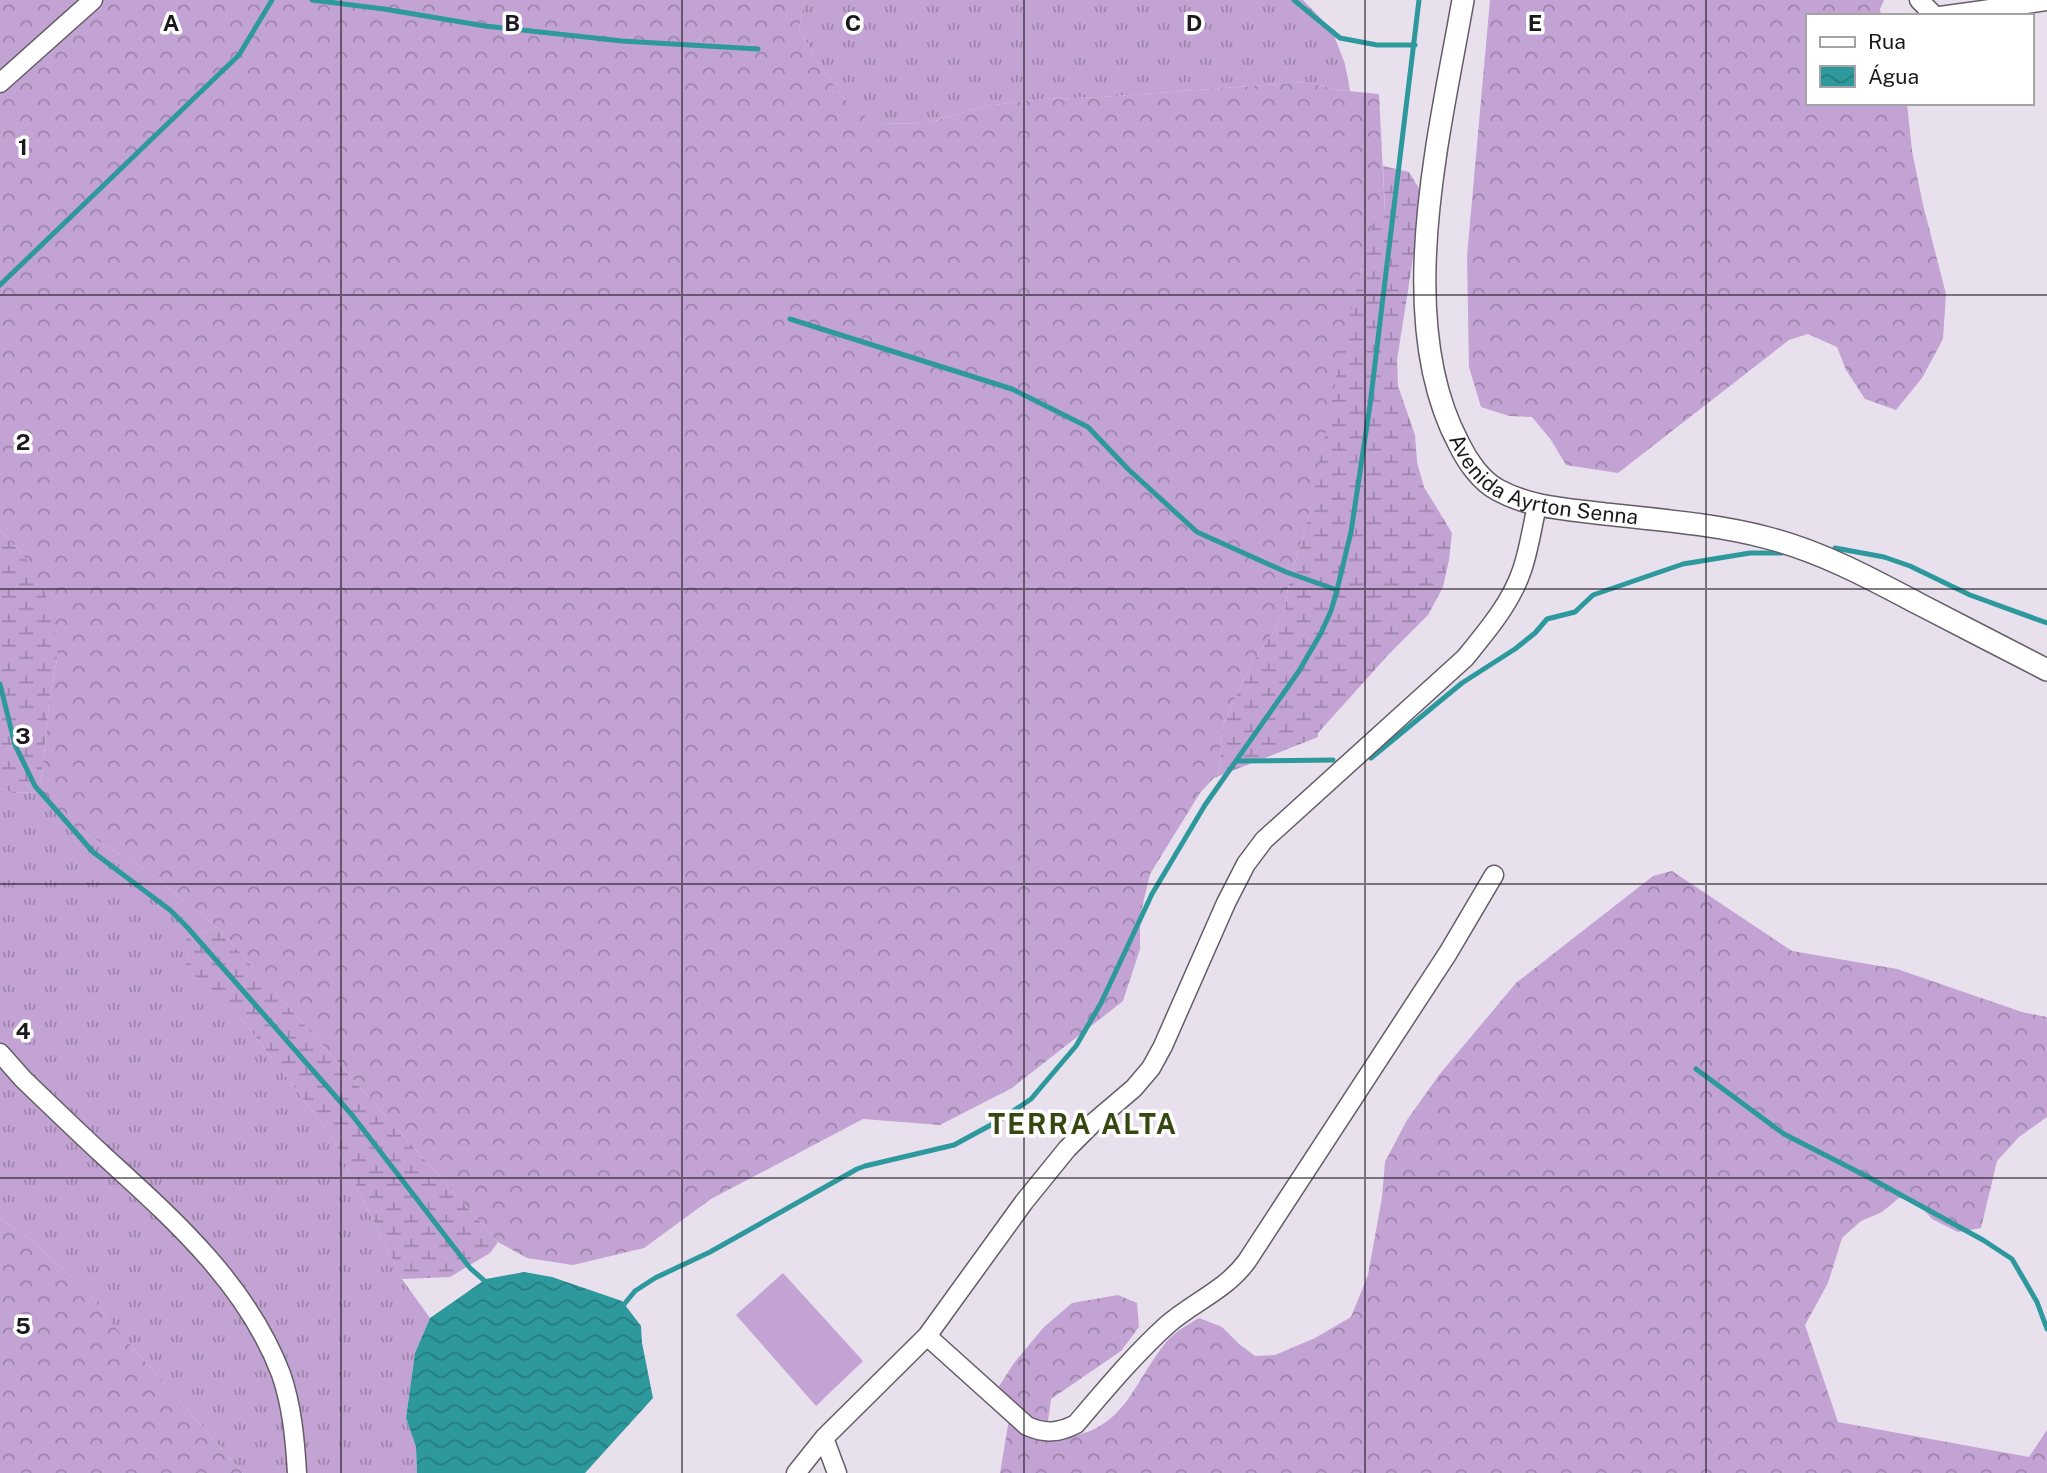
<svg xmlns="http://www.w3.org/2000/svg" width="2047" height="1473" viewBox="0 0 2047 1473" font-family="'Public Sans',sans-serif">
  <defs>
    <pattern id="grass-tufts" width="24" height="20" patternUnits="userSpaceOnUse" patternTransform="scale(1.75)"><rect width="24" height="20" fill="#c2a3d3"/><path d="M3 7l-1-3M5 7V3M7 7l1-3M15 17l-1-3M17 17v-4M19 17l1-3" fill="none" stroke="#9d84ab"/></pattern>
    <pattern id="forest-crowns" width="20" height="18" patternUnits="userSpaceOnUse" patternTransform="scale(1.75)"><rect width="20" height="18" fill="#c2a3d3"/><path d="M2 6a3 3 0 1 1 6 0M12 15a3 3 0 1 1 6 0" fill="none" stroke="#9d84ab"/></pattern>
    <pattern id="wetland-marsh" width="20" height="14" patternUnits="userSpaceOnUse" patternTransform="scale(1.75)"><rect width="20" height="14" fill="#c2a3d3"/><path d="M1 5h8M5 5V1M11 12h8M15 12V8" fill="none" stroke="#9d84ab"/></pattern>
    <pattern id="water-waves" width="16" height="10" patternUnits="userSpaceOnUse" patternTransform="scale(1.75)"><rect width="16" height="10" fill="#2d999c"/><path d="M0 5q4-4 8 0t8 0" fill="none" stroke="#267c7f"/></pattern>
  </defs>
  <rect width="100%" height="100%" fill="#e8e0ed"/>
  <path fill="url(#grass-tufts)" d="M806,0H1303L1332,30L1345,64L1350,91L1338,90L1306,82L1102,97L1043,99L985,106L928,123L876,124L843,98L818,63L799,29L804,2Z
    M0,788L13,793L39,792L76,828L139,865L217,927L187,937V969L245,1023L331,1135L402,1279L430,1318L415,1353L406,1418L416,1447L417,1473H243L107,1318L87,1291L33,1242L0,1218Z"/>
  <path fill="url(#forest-crowns)" d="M0,0H806L804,2L799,29L818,63L843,98L876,124L928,123L985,106L1043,99L1102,97L1306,82L1338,90L1379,94L1385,213C1366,231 1364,254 1360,279L1310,511L1288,588L1285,610L1272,634L1249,668L1224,722L1220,746L1221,770L1200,793L1150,874L1140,916V949L1123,1001L1012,1088L940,1125L863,1119L711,1199L644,1248L573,1265L527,1258L498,1242L217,927L139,865L76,828L39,792L43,765L50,694L58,655L22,553L0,531Z
    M1490,0H1884L1880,9L1881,16H1807V103H1907L1912,151L1923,205L1946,294L1943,339L1922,378L1896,410L1865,399L1846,370L1837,347L1808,334L1789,340L1618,473L1566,465L1551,440L1532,417L1509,416L1481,407L1469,367L1467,256Z
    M1672,871L1792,951L1897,969L2022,1012L2047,1017V1117L2019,1137L1997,1161L1981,1228L1958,1232L1932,1219L1918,1203L1899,1198L1882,1212L1861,1221L1842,1238L1828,1283L1805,1325L1838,1422L2029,1457L2047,1430V1473H1000L1009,1419L991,1399L1014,1363L1044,1327L1072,1303L1118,1295L1137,1303L1139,1327L1121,1351L1051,1399L1048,1421L1060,1438C1126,1432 1132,1383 1168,1340C1176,1331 1189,1324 1199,1318L1222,1327L1239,1344L1255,1356L1275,1355L1315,1338L1351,1317L1368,1275L1382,1197L1385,1162L1407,1120L1439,1075L1516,983L1653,876Z
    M0,1218L33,1242L87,1291L107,1318L243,1473H0Z"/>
  <path fill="url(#wetland-marsh)" d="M1383,166L1409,172L1423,195L1397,360L1398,386L1415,435L1417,462L1424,487L1452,533L1449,560L1443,587L1428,615L1389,654L1318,733V737L1214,778L1221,770L1220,746L1224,722L1249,668L1272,634L1285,610L1288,588L1310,511L1348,319L1360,279L1366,242L1374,223L1385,212Z
    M0,531L22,553L39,578L52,611L58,655L50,694L43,765L39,792L13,793L0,788Z
    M217,927L498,1242L490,1253L450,1277L402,1279L331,1135L245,1023L187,969L183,952L187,937Z"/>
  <path fill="#c2a3d3" d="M783,1273L863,1361L816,1406L736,1315Z"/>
  <path fill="url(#water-waves)" d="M524,1272L552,1277L622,1301L641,1326L642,1343L653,1398L585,1473H417L416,1447L406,1418L415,1353L430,1318L486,1279Z"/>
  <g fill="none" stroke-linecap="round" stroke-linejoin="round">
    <path stroke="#2d999c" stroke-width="5" d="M312,0L384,9L485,26L622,41L758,49
      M1294,0L1340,38L1377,45H1415
      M0,285L239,55L272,0
      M790,319L1012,389L1088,427L1128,469L1197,532L1286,572L1337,590
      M1835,548L1884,557L1910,566L1970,595L2047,623
      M0,684L15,745L35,786L93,852L170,910L187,927L352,1115L470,1268L487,1283
      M1371,758L1462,683L1515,649L1535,633L1547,619L1575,612L1593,595L1683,564L1750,553H1782
      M1236,761L1333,760
      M1696,1069L1784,1134L1870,1178L1983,1240L2012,1259L2037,1302L2047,1329
      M621,1308L635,1291L655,1278L710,1252L857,1169L865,1166L954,1145L1000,1120L1031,1099L1076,1046L1101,1003L1152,894L1205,805L1299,671L1321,633L1331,611L1337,590L1351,532L1370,405L1419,0"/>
    <defs>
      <path id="minor" d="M1919,0L1935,16
        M1940,16L2047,1
        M0,83L93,0
        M0,1053L23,1079C50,1105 77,1131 104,1156C173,1219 247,1284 281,1374C292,1406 295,1439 297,1473
        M927,1336L1027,1426C1045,1434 1059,1433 1076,1424C1105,1390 1134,1355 1167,1325C1193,1302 1226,1290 1247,1261L1448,953L1494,875
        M824,1438L837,1473
        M796,1473L824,1438L927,1336L1024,1202L1067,1149L1093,1123L1134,1088L1151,1068L1163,1046L1226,903L1246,864L1264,840L1465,658C1487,631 1511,603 1522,570C1529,550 1532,527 1537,506"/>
      <g id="tertiary">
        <path id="s1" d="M1463,0C1440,133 1392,319 1459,444C1467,461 1481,481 1498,490C1531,508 1568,509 1605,514C1659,520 1715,524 1768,538C1822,552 1870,578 1919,604C1962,626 2004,648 2047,670"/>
      </g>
    </defs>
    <use href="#minor" stroke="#645d68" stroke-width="21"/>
    <use href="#tertiary" stroke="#645d68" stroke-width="24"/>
    <use href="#minor" stroke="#fff" stroke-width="18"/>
    <use href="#tertiary" stroke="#fff" stroke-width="21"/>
  </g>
  <path fill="none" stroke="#1c191e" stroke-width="2" stroke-opacity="0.55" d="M341,0V1473M682,0V1473M1024,0V1473M1365,0V1473M1706,0V1473M0,295H2047M0,589H2047M0,884H2047M0,1178H2047"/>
  <g text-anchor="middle" stroke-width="7" stroke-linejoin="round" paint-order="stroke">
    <g font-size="21" fill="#1c191e" stroke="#fff">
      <text dy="7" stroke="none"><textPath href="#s1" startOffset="550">Avenida Ayrton Senna</textPath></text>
    </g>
    <g font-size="28" font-weight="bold" letter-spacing="2" fill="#364711" stroke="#fff">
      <text x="1083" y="1134">TERRA ALTA</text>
    </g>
  </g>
  <g font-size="23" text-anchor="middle" font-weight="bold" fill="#1c191e" stroke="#fff" stroke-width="7" stroke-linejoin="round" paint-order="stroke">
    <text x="171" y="31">A</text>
    <text x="512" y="31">B</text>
    <text x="853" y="31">C</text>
    <text x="1194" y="31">D</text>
    <text x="1535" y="31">E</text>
    <text x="23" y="155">1</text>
    <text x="23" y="450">2</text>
    <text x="23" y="744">3</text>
    <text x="23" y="1039">4</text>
    <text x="23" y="1334">5</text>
  </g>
  <rect x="1806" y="14" width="228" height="91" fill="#ffffff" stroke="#a4a3a5" stroke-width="2"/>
  <rect x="1820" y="37" width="35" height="10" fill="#ffffff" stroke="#a4a3a5" stroke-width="2"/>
  <text x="1868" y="49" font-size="21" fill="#1c191e">Rua</text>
  <rect x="1820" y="66" width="35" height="21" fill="url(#water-waves)" stroke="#a4a3a5" stroke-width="2"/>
  <text x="1868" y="84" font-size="21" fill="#1c191e">Água</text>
</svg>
